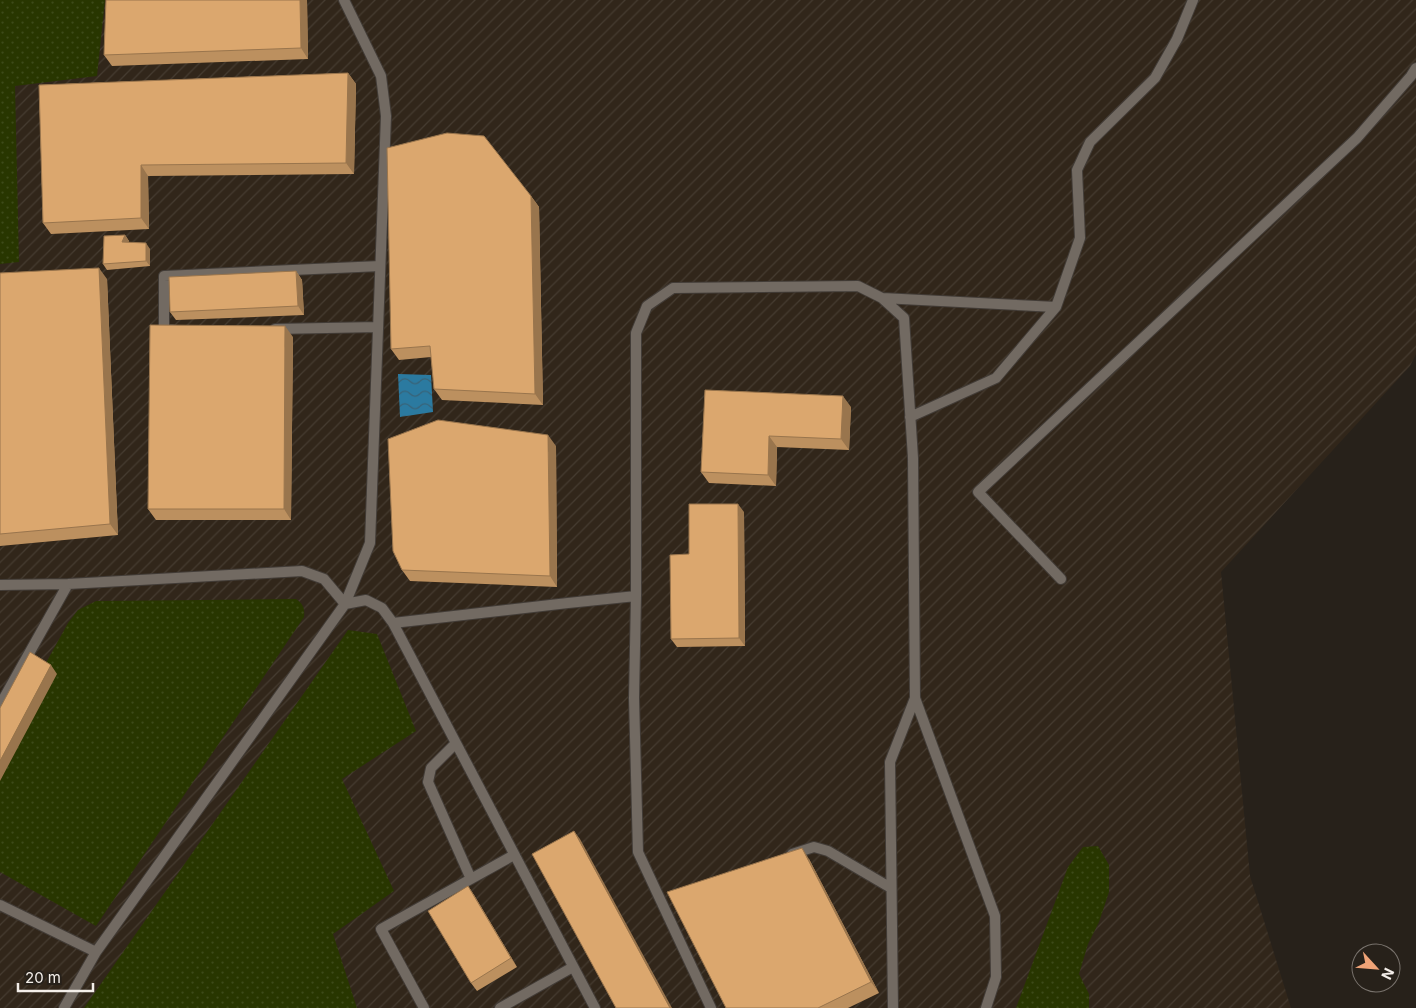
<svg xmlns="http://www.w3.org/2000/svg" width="1416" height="1008" viewBox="0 0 1416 1008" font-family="Inter,sans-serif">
  <defs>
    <pattern id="industrial-furrows" width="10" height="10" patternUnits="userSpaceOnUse" patternTransform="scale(1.25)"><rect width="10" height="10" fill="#31261a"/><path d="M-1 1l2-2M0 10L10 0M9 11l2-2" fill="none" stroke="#453b30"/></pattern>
    <pattern id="grass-dots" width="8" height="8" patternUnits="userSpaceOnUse" patternTransform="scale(1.25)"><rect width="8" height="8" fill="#283600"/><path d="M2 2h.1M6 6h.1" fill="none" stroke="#3d4a19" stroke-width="1.8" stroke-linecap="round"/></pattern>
    <pattern id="water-waves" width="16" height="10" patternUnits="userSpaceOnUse" patternTransform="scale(1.25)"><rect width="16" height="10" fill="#2b7aa0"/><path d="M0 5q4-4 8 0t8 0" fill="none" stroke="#386378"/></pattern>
  </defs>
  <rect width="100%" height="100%" fill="#27211a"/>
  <path fill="url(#industrial-furrows)" d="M0,0H1416V354L1410,366L1221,572L1250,876L1291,1008H0Z"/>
  <path fill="url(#grass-dots)" d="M0,0H105L97,76L15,86L19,262L0,264Z
    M296,599C303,604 305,608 304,617L96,926L0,872V746L68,623L78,610L96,601Z
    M348,630L377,634L416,731L342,779L394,891L333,934L357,1008H84Z
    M1098,846L1109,865V892L1099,922L1088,944L1079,974L1089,994V1008H1016L1068,867L1083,847Z"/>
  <path fill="url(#water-waves)" d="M398,374L431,375L433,412L400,417Z"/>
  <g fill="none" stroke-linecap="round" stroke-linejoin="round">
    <defs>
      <path id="lane" d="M882,298L1056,307
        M275,329L378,327
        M173,330H164V276L380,266
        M910,417L996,378L1056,307L1080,238L1077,170L1090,142L1155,78L1177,39L1193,0
        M1061,579L978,492L1357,138L1411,76L1416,68
        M0,585L68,584L302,571L324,579L345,604L366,600L382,608L393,623L595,1008
        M393,623L568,603L636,596
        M915,698L995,916L996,977L986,1008
        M0,705L68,584
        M456,743L431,768L428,782L471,879
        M792,854L814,847L828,851L891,888
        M0,905L96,952
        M64,1008L96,952L345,604L370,543L386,116L381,76L344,0
        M424,1008L381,929L514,855
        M500,1008L573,967
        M711,1008L638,852L634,698L636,596V333L647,306L673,288L858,286L882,298L904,318L913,458L915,698L890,762L893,1008"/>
    </defs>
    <use href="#lane" stroke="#423c37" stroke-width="12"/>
    <use href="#lane" stroke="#726a62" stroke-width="10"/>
  </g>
  <path fill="#bc905f" d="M106,0H307L308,59L112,66L104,55Z
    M348,73L356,84L354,174L148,176L149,229L51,234L43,223L39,85Z
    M531,196L539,207L543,405L442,400L434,389L431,357L399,360L391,349Z
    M125,235L129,241L128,242L150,249V266L107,270L103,264Z
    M296,271L302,280L304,315L176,320L170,312Z
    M0,273L107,279L118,535L0,546Z
    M293,337L291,520H156L148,509Z
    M705,390L851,407L849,450L777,447L776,486L709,483L701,472Z
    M556,446L557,587L410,581L402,570Z
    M744,512L745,646L677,647L671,639L689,554Z
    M809,859L879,993L848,1008H726Z
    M468,886L474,895L517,967L477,991L471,983Z"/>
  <path fill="#99754d" d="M300,0H307L308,59L301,48Z
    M348,73L356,84L354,174L346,163Z
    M141,165L148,176L149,229L141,218Z
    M531,196L539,207L543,405L535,394Z
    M125,235L129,241L126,248L122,242Z
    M146,243L150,249V266L146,261Z
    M99,268L107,279L118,535L110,524Z
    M296,271L302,280L304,315L298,306Z
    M285,326L293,337L291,520L284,509Z
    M843,396L851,407L849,450L841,439Z
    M548,435L556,446L557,587L550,576Z
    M769,436L777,447L776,486L768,475Z
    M738,504L744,512L745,646L739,638Z
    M51,665L57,674L0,781V761Z
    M574,831L580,839L672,1008H670Z
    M802,848L809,859L879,993L871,982Z
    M468,886L474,895L517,967L511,958Z"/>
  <path fill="#dba76e" stroke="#99754d" d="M106,0H300L301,48L104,55Z
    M348,73L346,163L141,165V218L43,223L39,85Z
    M447,133L484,136L531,196L535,394L434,389L430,346L391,349L387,148Z
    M125,235L122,242L146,243V261L103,264L104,236Z
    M99,268L110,524L0,534V273Z
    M296,271L298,306L170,312L169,277Z
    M150,325L285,326L284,509H148Z
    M705,390L843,396L841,439L769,436L768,475L701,472Z
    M438,420L548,435L550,576L402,570L393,551L388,439Z
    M689,504H738L739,638L671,639L670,555L689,554Z
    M30,652L51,665L0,761V708Z
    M574,831L670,1008H616L532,854Z
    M802,848L871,982L818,1008H726L667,892Z
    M468,886L511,958L471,983L428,911Z"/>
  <g transform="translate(1376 968) rotate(116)"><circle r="24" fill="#27211a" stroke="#79736d"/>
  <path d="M0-4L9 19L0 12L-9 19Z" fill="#efa377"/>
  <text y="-8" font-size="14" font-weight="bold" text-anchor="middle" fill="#f3eee9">N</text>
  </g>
  <path d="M18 983v8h75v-8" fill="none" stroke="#f3eee9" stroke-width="2.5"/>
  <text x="25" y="983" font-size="15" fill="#f3eee9" stroke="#27211a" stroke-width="4" paint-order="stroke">20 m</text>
</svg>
